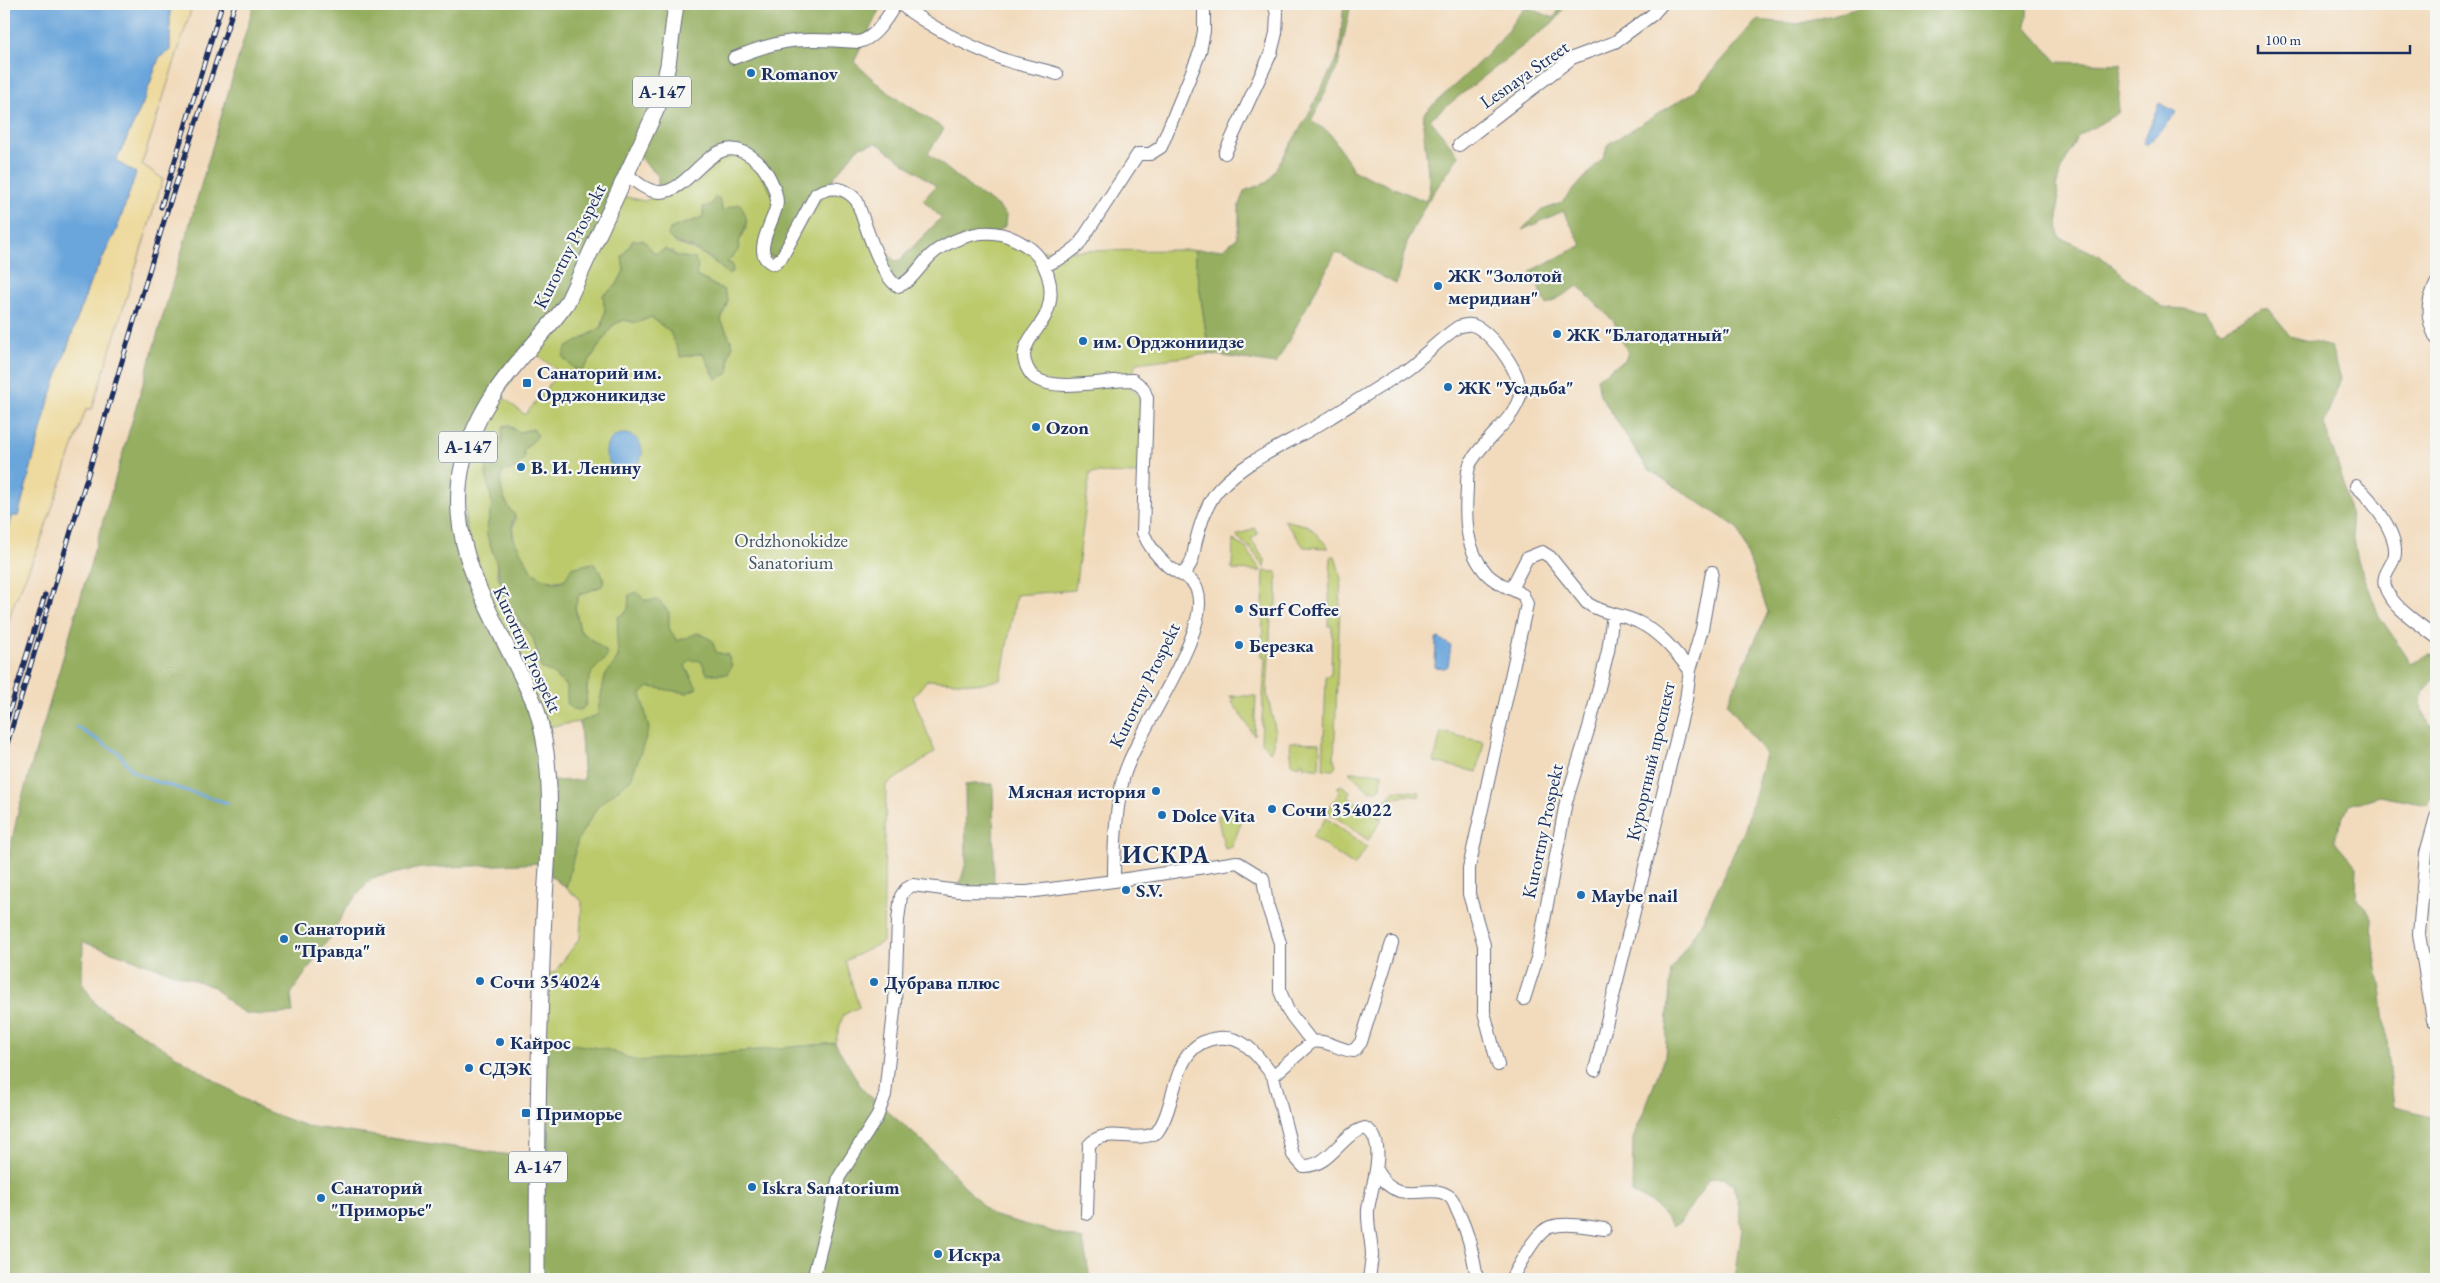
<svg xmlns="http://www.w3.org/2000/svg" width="2440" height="1283" viewBox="0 0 2440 1283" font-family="'EB Garamond',serif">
  <rect width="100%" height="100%" fill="#f6f6f2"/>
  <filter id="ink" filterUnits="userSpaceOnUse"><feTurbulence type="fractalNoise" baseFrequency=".02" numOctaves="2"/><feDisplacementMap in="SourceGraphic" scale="10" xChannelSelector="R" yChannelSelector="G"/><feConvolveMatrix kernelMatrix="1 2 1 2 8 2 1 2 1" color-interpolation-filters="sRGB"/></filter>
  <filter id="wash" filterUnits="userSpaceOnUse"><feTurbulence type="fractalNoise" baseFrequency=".0096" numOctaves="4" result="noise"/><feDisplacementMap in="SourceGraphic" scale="20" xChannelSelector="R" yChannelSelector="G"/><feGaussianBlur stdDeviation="1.12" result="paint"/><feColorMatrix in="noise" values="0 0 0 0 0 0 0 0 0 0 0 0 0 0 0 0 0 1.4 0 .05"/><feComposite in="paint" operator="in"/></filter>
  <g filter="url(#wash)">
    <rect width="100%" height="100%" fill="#f2dbbd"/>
    <path fill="#bcca6c" stroke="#6c7c65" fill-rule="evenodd" d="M737,151L816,194L850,193L890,280L932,255L985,233L1035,251L1194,250L1209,354L1136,363L1129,386C1155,405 1144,446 1143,474L1090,473L1075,590L1016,595L1001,679L983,684L927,680L913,697L935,752L886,785L883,942L845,961L859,1007L843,1015L835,1043L840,1066L538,1279L546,972L554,973L580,938L582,901L551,876L584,780L580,722L546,727L481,588L466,541L465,467L497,392L525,415L559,372L530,349L617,195L645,201L705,161ZM719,199L723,212L747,227L739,242L738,251L727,262L729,275C712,259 699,249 676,244L670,229L703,217V211ZM650,249L655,254L672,251L677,256L695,259V276L709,282L728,301L721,320L733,345L729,355V373L716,379L703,353L681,357L670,332L651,317L637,323L624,320L613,325L583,370L582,339L602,327L605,311L603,295L616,286L624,271L623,257ZM509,425L519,432L533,429L538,436L523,451L512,468L503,471C495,485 508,507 516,519C506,537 523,554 531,570C539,580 556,584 567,578C571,565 581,566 593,563C599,572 607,575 602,586L579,595L575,607L580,631L606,651C602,667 600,661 592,671C586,680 587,694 586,705L552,673L541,668L533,638L520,622L498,577L496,561L486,533L492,503L486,473L488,464L502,444L503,427Z
      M1284,520L1309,526L1329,548L1304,547Z
      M1254,528L1258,534L1251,539L1265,560V568L1250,548L1236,536Z
      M1233,540L1246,548L1261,571L1232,570Z
      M1331,556H1335L1341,578L1334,760L1336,766L1333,770L1323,769L1326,676L1331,675L1332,626H1328Z
      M1264,571L1277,572V603L1271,617L1267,694L1275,729L1274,744L1270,752L1261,741L1265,657L1262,656Z
      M1230,696H1256L1254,735L1232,702L1236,698H1230Z
      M1441,732L1484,742L1477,772L1434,762Z
      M1290,742L1320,743L1319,769L1303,766V762H1301L1300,766L1292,764Z
      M1349,772L1382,773L1381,787L1376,791L1368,790Z
      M1341,785L1351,792L1348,797L1382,820L1368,840L1327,811L1340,792L1336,788Z
      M1394,790L1420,792L1419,797L1408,795L1388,800L1382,819L1369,810L1375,803L1387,799Z
      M1238,810L1241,823L1232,847L1225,849L1217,816Z
      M1326,818L1367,847L1354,866L1312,837Z"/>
    <path fill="#95ae60" stroke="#586e5f" d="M254,4H882L854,62L886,91L944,129L928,153L973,190L998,206L1006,215L1005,226L997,233L962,238L898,287L874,239L895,261L900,260L941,218L923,200L936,186L877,143L859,147L835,176L782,258L763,256L777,204L751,156L722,151L658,193V176L636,154L566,302L472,438L461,505L481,588L525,675L552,781L584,780L580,722L597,715L605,676L618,658L617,637L618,617L628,610L629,595L637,592L644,600H658L669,612V628L677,641L698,633L712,640L716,652L728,655L732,666L727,674H707L701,661L690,660L685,666L697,688L687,693L649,687L641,694L649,729L631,779L599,805L578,839L566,888L551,876L547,863L421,868L372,878L347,907L330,937L291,994L293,1013L261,1015L245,1013L233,1006L214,987L83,942L82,983L97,1006L260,1109L306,1126L538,1159L544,1040L606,1049L637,1061L835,1043L863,1090L929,1147L991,1215L1083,1240L1090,1279H4V877L19,808Z
      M1344,4H1351L1338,66L1311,121L1330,133L1354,171L1425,201L1430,192L1423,125L1424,113C1449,90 1475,68 1498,43C1509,32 1514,16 1527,7L1554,18L1562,4H1566L1556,20L1430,119L1459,156L1427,202L1408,239L1396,284L1336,252L1276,364L1209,354L1194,250L1223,249L1236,239L1239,226V205L1244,191L1268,182L1307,117L1339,54Z
      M1865,4H2028L2026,26L2057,62L2121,64L2118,113L2077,137L2061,170L2057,184L2059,237L2100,256L2162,307L2205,311L2217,328L2223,330L2262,308L2268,309L2290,336L2331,347L2341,378L2324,424L2343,480L2358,560L2379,616L2411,663L2429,654L2436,655V678L2422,693L2421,707L2428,724L2436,727V789L2427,805L2380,796L2349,805L2334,840L2357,867L2356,897L2372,917L2373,947L2382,995L2394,1107L2436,1117V1279H1735L1742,1229L1734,1185L1724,1177L1709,1179L1680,1223L1673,1226L1654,1204L1632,1193L1633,1139L1665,1056L1671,970L1703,920L1745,829L1765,754L1727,703L1768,612L1738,528L1648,469L1600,395L1597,378L1625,360L1628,353L1614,322L1578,286L1547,305L1531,271L1582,245L1563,211L1522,230L1540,211L1561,203L1604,157L1608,144L1694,92L1757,20L1798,24L1859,8Z
      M715,197L719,198L723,212L729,207L740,204C755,229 739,228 738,251L727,262L732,264L733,270L729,275C718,264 707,254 693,248C682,244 676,244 668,236L670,229L703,217V207L711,205Z
      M633,240H643L655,254L665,249L677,256L695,259L698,266L696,276L724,290L728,301L721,320L733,345L729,355V373L716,379L703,353L681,357L670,332L651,317L637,323L624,320L613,325L583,370L574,369L563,357L566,348L602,327L605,311L603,295L616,286L624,271L622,257Z
      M505,425L519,432L533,429L538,436L523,450L525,457L516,469L503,471C496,483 505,506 515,515L512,527L513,538L531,570C537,577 557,587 565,579C568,576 569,571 571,568L593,563C599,572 607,575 602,586L579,595L575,607L580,631L606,651L607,657L592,672L587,686L586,705L581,710L573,709L567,704V687L552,673L541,668L533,638L505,600L496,561L486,533L492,503L486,473L488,464L502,444V431Z
      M974,784H993L994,891H958L966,862L965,785Z"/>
    <path fill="#eeda9e" stroke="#84847e" d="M170,4H193L142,164L163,179L92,409H86L40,543L13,606L4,637V538L12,516H18L49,400L89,285L117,229L136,173L116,162L143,103L159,58L170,50Z"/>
    <path fill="#6ba6db" stroke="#436a9c" d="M4,4H170V50L159,58L143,103L116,161L136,173L117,229L89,285L49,400L18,516H12L4,538Z
      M2159,103L2177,112L2147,145L2143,143Z
      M606 452a18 18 0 1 1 36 0a18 18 0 1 1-36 0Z
      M1439,638L1451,646L1448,666L1445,668L1435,667L1436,639Z"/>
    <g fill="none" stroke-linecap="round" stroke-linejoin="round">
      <path stroke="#6ba6db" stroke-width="3" d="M77,727L119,753L132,771L151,780L228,803"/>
    </g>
  </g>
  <g filter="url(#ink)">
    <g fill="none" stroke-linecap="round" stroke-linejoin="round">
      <defs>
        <path id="minor" d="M900,4C931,28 968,46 1005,60C1022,66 1040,68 1057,74
          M734,58C784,37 806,38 859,42C877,37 886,18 896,4
          M1459,145L1572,58L1615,42L1652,15L1662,4
          M1225,153L1271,53L1276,33L1277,14L1274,4
          M627,174C636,182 647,192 660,192C694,192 714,121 758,162C767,170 777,190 777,203C776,219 748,255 774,264L782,257L816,194C832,185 845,187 857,201C863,218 882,280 898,286C911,283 921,264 931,255C943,244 959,238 975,234C994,230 1009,235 1025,245C1047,258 1056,288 1047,312C1042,326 1026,338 1024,355C1024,363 1029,374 1035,378C1058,393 1107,379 1133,380L1143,388L1147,398L1143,533C1149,546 1157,557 1168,566C1177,574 1193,577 1197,590C1213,632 1135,732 1123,779C1115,812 1114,847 1114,881
          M1045,266L1065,256L1078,246L1138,154H1150L1161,147L1200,52L1204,31V4
          M2436,284C2426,304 2426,318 2436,338
          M2356,486C2371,498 2401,537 2394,558C2391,567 2382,575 2385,586C2391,607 2420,624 2436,637
          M1182,575C1195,561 1192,558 1196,541C1200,525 1207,502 1219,489C1249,457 1291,443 1328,419C1354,402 1382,386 1408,368C1425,355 1440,339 1458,327C1465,325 1470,323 1477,327C1495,337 1526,378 1519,399C1511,422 1486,438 1473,459C1467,467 1467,478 1467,488C1465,518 1465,550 1487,574C1496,584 1511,588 1523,595L1527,604L1469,868V894L1484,945V1012L1498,1065
          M1511,589L1527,558L1542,552L1550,557L1587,603C1602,614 1622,614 1638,622C1660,632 1675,652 1690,670L1686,700L1595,1070
          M1690,670L1702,629L1712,572
          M1524,999L1537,958L1566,802L1590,724L1608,651L1613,614
          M2433,1020L2419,934L2426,853L2436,817
          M1312,1042L1273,1076L1293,1155L1303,1166C1331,1167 1340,1134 1365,1128C1390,1140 1370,1190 1368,1210C1367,1226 1372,1241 1372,1256C1371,1264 1370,1272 1369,1279
          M1376,1170C1399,1211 1431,1179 1451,1198C1454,1201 1456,1208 1458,1212C1469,1234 1473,1255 1477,1279
          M1087,1214L1089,1145C1105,1125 1137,1145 1157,1132C1179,1103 1170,1042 1219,1038C1246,1036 1258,1057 1273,1076
          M813,1279L839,1177L877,1117L885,1095L895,1002L898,920L901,896L906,889L913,885L958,891L1027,892L1114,881L1237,862L1263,878L1267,904L1280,943V991L1288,1011L1312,1042C1327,1039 1340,1051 1354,1051L1361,1042L1392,943
          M1511,1279C1519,1266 1536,1231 1550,1227C1567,1222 1588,1227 1605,1229"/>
        <path id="major" d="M537,1279C537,1166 538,1052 543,939C545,862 560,783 536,707C486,595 414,514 495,392C516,360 545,334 567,303L659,104L668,65L676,4"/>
      </defs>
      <use href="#minor" stroke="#666b7f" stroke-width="14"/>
      <use href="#major" stroke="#666b7f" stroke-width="17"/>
      <use href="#minor" stroke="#fff" stroke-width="12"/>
      <use href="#major" stroke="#fff" stroke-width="15"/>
      <defs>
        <path id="rail" d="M161,207L222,4
          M4,729L45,595
          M4,754L168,208L235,4"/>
      </defs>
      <use href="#rail" stroke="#1b2f5e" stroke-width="5"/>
      <use href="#rail" stroke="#f6f6f2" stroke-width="3" stroke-dasharray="9" stroke-linecap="butt"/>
    </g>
  </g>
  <g fill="#1f6fb2" stroke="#f6f6f2" stroke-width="2">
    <circle cx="751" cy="73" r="5"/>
    <circle cx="1438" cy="286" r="5"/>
    <circle cx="1557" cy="334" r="5"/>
    <circle cx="1083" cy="341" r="5"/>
    <rect x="522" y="378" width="10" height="10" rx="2.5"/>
    <circle cx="1448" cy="387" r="5"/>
    <circle cx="1036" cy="427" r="5"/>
    <circle cx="521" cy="467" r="5"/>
    <circle cx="1239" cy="609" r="5"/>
    <circle cx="1239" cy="645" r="5"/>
    <circle cx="1156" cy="791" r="5"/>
    <circle cx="1272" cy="809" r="5"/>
    <circle cx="1162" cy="815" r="5"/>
    <circle cx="1126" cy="890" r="5"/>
    <circle cx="1581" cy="895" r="5"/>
    <circle cx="284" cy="939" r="5"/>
    <circle cx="480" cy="981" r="5"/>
    <circle cx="874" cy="982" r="5"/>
    <circle cx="500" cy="1042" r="5"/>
    <circle cx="469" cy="1068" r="5"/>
    <rect x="521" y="1108" width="10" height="10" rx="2.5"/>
    <circle cx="752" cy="1187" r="5"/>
    <circle cx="321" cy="1198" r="5"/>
    <circle cx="938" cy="1254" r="5"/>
  </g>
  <g text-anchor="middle" stroke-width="4.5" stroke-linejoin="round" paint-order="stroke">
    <g fill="#f6f6f2" stroke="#5d6b8a" stroke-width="1">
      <rect x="633" y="76.5" width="58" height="31" rx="4"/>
      <rect x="439" y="431.5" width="58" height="31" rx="4"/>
      <rect x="509" y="1151.5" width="58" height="31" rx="4"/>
    </g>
    <g font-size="18" font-weight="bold" fill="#1b2f5e">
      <text x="662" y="98">А-147</text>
      <text x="468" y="453">А-147</text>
      <text x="538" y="1173">А-147</text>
    </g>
    <g font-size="19" font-weight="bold" fill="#1b2f5e" stroke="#f6f6f2" text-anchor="start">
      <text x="761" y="80">Romanov</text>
      <text x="1448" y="282">ЖК "Золотой<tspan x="1448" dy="22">меридиан"</tspan></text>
      <text x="1567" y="341">ЖК "Благодатный"</text>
      <text x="1093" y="348">им. Орджониидзе</text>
      <text x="537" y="379">Санаторий им.<tspan x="537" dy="22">Орджоникидзе</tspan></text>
      <text x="1458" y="394">ЖК "Усадьба"</text>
      <text x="1046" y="434">Ozon</text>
      <text x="531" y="474">В. И. Ленину</text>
      <text x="1249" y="616">Surf Coffee</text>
      <text x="1249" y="652">Березка</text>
      <text x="1146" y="798" text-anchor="end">Мясная история</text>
      <text x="1282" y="816">Сочи 354022</text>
      <text x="1172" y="822">Dolce Vita</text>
      <text x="1136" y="897">S.V.</text>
      <text x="1591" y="902">Maybe nail</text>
      <text x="294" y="935">Санаторий<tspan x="294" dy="22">"Правда"</tspan></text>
      <text x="490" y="988">Сочи 354024</text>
      <text x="884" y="989">Дубрава плюс</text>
      <text x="510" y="1049">Кайрос</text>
      <text x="479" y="1075">СДЭК</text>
      <text x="536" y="1120">Приморье</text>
      <text x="331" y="1194">Санаторий<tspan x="331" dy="22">"Приморье"</tspan></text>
      <text x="762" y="1194">Iskra Sanatorium</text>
      <text x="948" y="1261">Искра</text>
    </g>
    <g font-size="19" fill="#1b2f5e" stroke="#f6f6f2">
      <text transform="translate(1524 74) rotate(-35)" y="7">Lesnaya Street</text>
      <text transform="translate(569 246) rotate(-63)" y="7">Kurortny Prospekt</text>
      <text transform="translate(528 649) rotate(65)" y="7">Kurortny Prospekt</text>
      <text transform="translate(1144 685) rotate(-64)" y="7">Kurortny Prospekt</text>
      <text transform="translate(1650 761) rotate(-77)" y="7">Курортный проспект</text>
      <text transform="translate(1542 831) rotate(-78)" y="7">Kurortny Prospekt</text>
    </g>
    <g font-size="19" fill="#435662" stroke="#f6f6f2">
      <text x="791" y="547">Ordzhonokidze<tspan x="791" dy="22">Sanatorium</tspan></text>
    </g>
    <g font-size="24" font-weight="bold" letter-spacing="1" fill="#1b2f5e" stroke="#f6f6f2">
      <text x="1166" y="863">ИСКРА</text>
    </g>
  </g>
  <rect width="2440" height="1283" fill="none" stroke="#f6f6f2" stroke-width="20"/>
  <path d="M2258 45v8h152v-8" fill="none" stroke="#1b2f5e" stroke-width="2.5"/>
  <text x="2265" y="45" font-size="15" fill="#1b2f5e" stroke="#f6f6f2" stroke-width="4" paint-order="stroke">100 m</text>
</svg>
